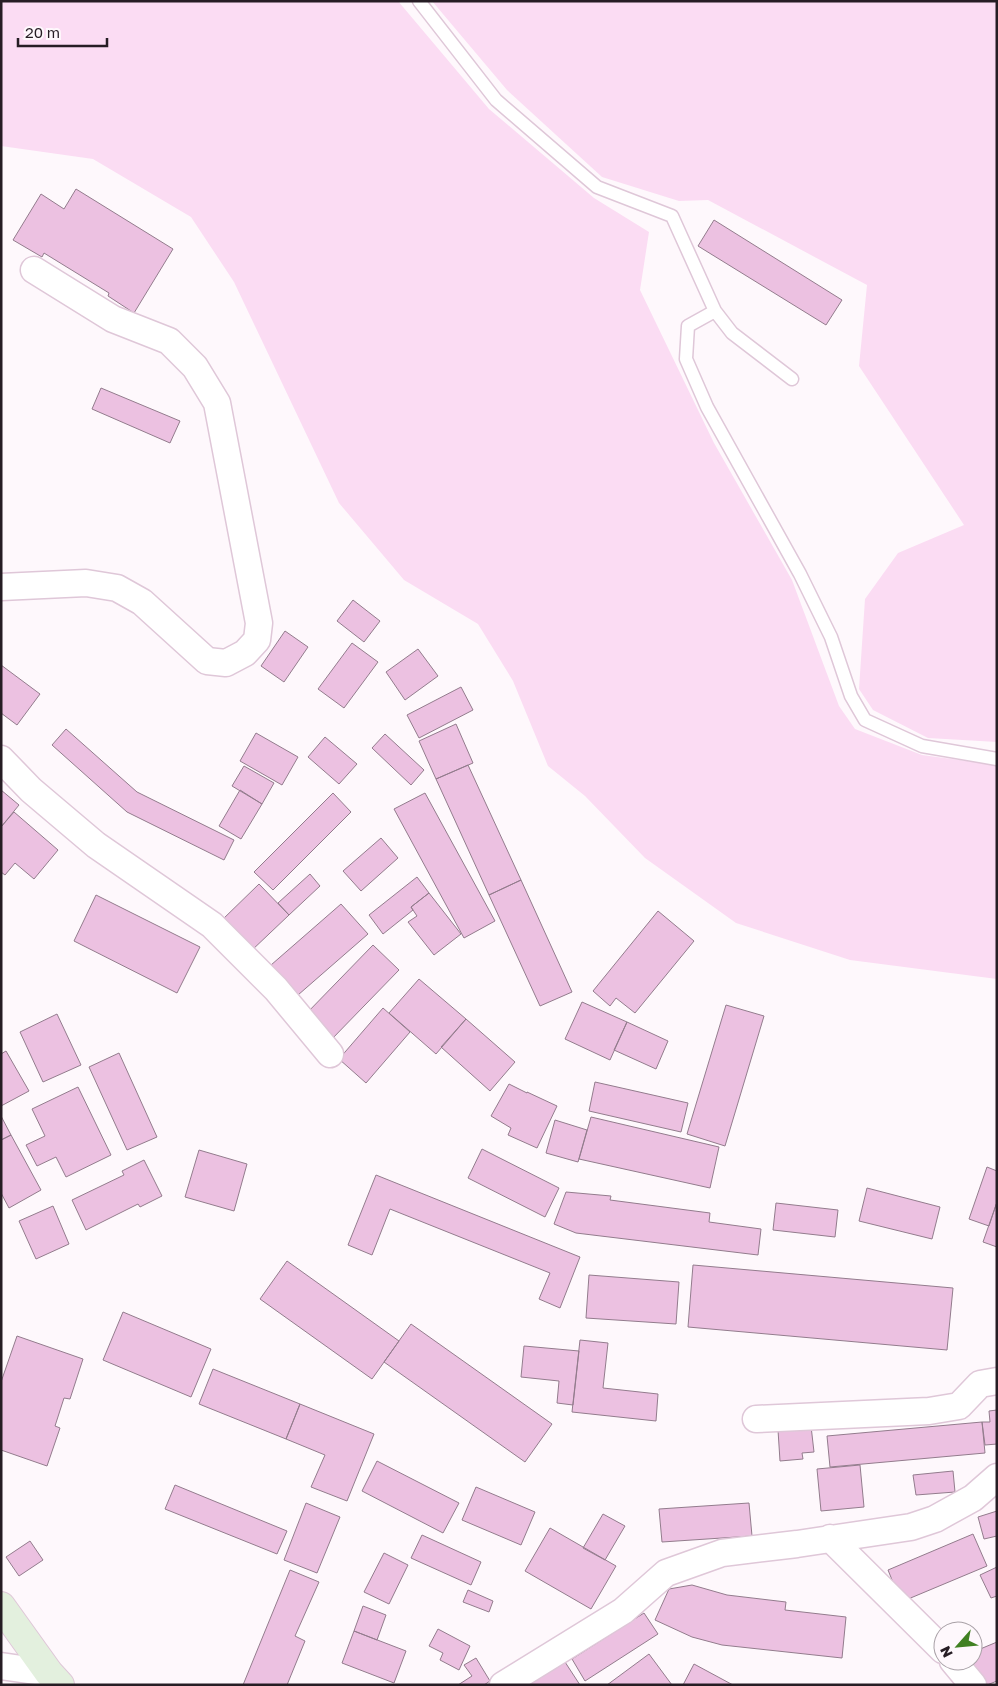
<svg xmlns="http://www.w3.org/2000/svg" width="998" height="1686" viewBox="0 0 998 1686" font-family="'Golos Text',sans-serif">
  <rect width="100%" height="100%" fill="#fef8fc"/>
  <path fill="#fbdcf3" d="M1,1H398L489,109L594,198L649,232L640,290L714,443L792,580L839,706L855,729L922,755L997,765V979L850,960L736,923L645,858L585,796L548,766L513,681L478,624L404,580L339,503L234,282L191,217L93,159L1,146Z
    M432,1H997V742L928,738L873,710L859,689L865,599L898,553L964,525L859,366L867,285L708,200L679,201L602,177L507,90Z"/>
  <path fill="#ecc1e1" stroke="#937c8d" d="M76,189L173,249L134,313L108,296L109,293L44,253L42,257L13,240L41,194L64,209Z
    M714,220L842,300L826,325L698,246Z
    M101,388L180,421L170,443L92,409Z
    M353,600L380,621L364,642L337,621Z
    M285,631L308,647L284,682L261,666Z
    M352,643L378,662L344,708L318,689Z
    M418,649L438,676L405,700L386,672Z
    M1,665L40,694L17,725L1,713Z
    M461,687L473,710L419,738L407,715Z
    M456,724L473,763L436,779L419,741Z
    M66,729L137,792L234,840L224,860L127,812L52,745Z
    M256,733L298,757L282,785L240,761Z
    M385,734L424,770L411,785L372,748Z
    M325,737L357,764L339,784L308,757Z
    M468,765L521,880L489,895L436,779Z
    M244,766L274,783L262,804L232,786Z
    M1,790L19,805L1,827Z
    M240,790L262,804L241,839L219,826Z
    M333,793L351,812L273,890L254,872Z
    M425,793L495,921L464,938L394,809Z
    M14,812L58,850L34,879L15,863L5,875L1,872V827Z
    M381,838L398,858L361,891L343,871Z
    M310,874L320,886L289,915L278,903Z
    M417,877L429,893L411,907L413,910L383,934L369,915Z
    M521,880L572,992L540,1006L489,895Z
    M259,884L289,915L250,952L221,921Z
    M429,893L461,934L434,955L408,922L417,916L411,907Z
    M96,895L200,947L177,993L74,941Z
    M341,904L368,934L298,995L271,965Z
    M658,911L694,941L635,1013L616,998L610,1006L593,991Z
    M373,945L399,970L330,1041L304,1016Z
    M419,979L466,1019L436,1054L389,1013Z
    M582,1002L627,1022L610,1060L565,1039Z
    M726,1005L764,1016L725,1146L687,1134Z
    M383,1008L410,1032L366,1083L339,1059Z
    M57,1014L81,1065L43,1082L20,1032Z
    M466,1019L515,1062L490,1091L441,1047Z
    M627,1022L668,1041L656,1069L614,1050Z
    M6,1051L29,1091L1,1106V1054Z
    M119,1053L157,1137L127,1150L89,1067Z
    M595,1082L688,1103L681,1132L589,1111Z
    M509,1084L527,1093V1092L557,1106L537,1148L508,1135L511,1128L491,1116Z
    M78,1087L111,1155L66,1177L56,1157L37,1166L26,1145L45,1136L32,1109Z
    M1,1116L11,1135L1,1140Z
    M591,1117L719,1147L710,1188L579,1159Z
    M555,1120L587,1130L578,1162L546,1153Z
    M11,1135L41,1190L9,1208L1,1193V1140Z
    M482,1149L559,1188L545,1217L468,1178Z
    M199,1150L247,1164L234,1211L185,1197Z
    M144,1160L162,1196L140,1207L138,1204L86,1230L72,1200L124,1175L122,1171Z
    M987,1167L997,1171V1202L989,1226L969,1219Z
    M376,1175L580,1257L560,1308L539,1299L550,1273L390,1209L372,1255L348,1245Z
    M867,1188L940,1207L932,1239L859,1221Z
    M566,1192L611,1196L610,1200L710,1213L709,1222L761,1229L758,1255L576,1233L554,1224Z
    M997,1202V1247L983,1242Z
    M776,1203L838,1210L835,1237L773,1230Z
    M53,1206L69,1244L36,1259L19,1221Z
    M287,1261L399,1341L372,1379L260,1299Z
    M693,1265L953,1288L947,1350L688,1327Z
    M589,1275L679,1282L676,1324L586,1318Z
    M123,1312L211,1349L191,1397L103,1360Z
    M411,1324L552,1424L525,1462L384,1362Z
    M17,1336L83,1359L70,1399L64,1398L55,1426L60,1428L47,1466L1,1450V1382Z
    M580,1340L608,1343L603,1388L658,1394L656,1421L572,1412Z
    M524,1346L579,1351L573,1405L557,1403L559,1381L521,1377Z
    M213,1369L300,1404L286,1439L199,1404Z
    M300,1404L374,1434L347,1501L311,1487L325,1455L286,1439Z
    M997,1410V1444L985,1445L982,1422H990L989,1411Z
    M982,1422L985,1453L830,1467L827,1436Z
    M811,1426L814,1452L802,1453L803,1459L780,1461L778,1430Z
    M377,1461L459,1503L443,1533L362,1491Z
    M860,1465L864,1507L821,1511L817,1469Z
    M953,1471L955,1492L916,1495L913,1475Z
    M175,1485L287,1531L277,1554L165,1509Z
    M476,1487L535,1512L521,1545L462,1520Z
    M306,1503L340,1517L317,1573L284,1560Z
    M749,1503L752,1536L662,1542L659,1509Z
    M997,1511V1536L984,1539L978,1517Z
    M603,1514L625,1526L605,1560L583,1548Z
    M550,1528L616,1566L591,1609L525,1571Z
    M973,1534L987,1566L901,1602L888,1570Z
    M422,1535L481,1562L471,1585L411,1558Z
    M30,1541L43,1560L19,1576L6,1557Z
    M384,1553L408,1565L389,1604L364,1592Z
    M997,1567V1596L991,1598L980,1575Z
    M290,1570L319,1582L295,1636L305,1641L287,1685H243Z
    M692,1585L727,1595L786,1602L785,1610L846,1617L842,1658L722,1645L692,1637L655,1620L669,1589Z
    M468,1590L493,1601L489,1612L463,1602Z
    M363,1606L386,1615L377,1640L354,1631Z
    M644,1613L658,1634L585,1681L572,1659Z
    M438,1629L470,1646L459,1670L440,1660L443,1653L429,1646Z
    M354,1631L406,1651L394,1683L342,1663Z
    M997,1642V1681L987,1685H982L972,1661L973,1652Z
    M649,1654L672,1685H607Z
    M476,1658L490,1681L484,1685H458L472,1676L464,1665Z
    M565,1662L580,1685H527Z
    M694,1664L733,1685H683Z"/>
  <g fill="none" stroke-linecap="round" stroke-linejoin="round">
    <defs>
      <path id="lane" d="M419,1L496,100L597,187L672,216L715,311
        M792,379L732,333L715,311L688,326L686,359L707,407L800,574L831,637L851,696L865,720L922,746L997,759"/>
      <path id="street" d="M1,587L86,583L117,588L142,602L207,661L226,663L245,653L257,640L259,623L217,403L195,367L169,341L113,319L34,270
        M1,759L31,790L96,845L212,925L276,989L330,1054
        M756,1419L929,1411L959,1406L980,1384L997,1381
        M830,1538L943,1650
        M953,1661L973,1685
        M1,1666L49,1673
        M503,1685L623,1611L666,1573L722,1553L797,1544L911,1527L935,1519L973,1498L997,1477"/>
      <path id="secondary" d="M1,1606L49,1673L60,1685"/>
    </defs>
    <use href="#lane" stroke="#dfc7d8" stroke-width="15"/>
    <use href="#street" stroke="#dfc7d8" stroke-width="29"/>
    <use href="#secondary" stroke="#dfc7d8" stroke-width="30"/>
    <use href="#lane" stroke="#fff" stroke-width="12"/>
    <use href="#street" stroke="#fff" stroke-width="26"/>
    <use href="#secondary" stroke="#e3f0de" stroke-width="28"/>
  </g>
  <rect width="998" height="1686" fill="none" stroke="#261d24" stroke-width="5"/>
  <g transform="translate(958 1646) rotate(243)"><circle r="24" fill="#fef8fc" stroke="#a8a0a6"/>
  <path d="M0-4L9 19L0 12L-9 19Z" fill="#408122"/>
  <text y="-8" font-size="14" font-weight="bold" text-anchor="middle" fill="#261d24">N</text>
  </g>
  <path d="M18 38v8h89v-8" fill="none" stroke="#261d24" stroke-width="2.5"/>
  <text x="25" y="38" font-size="15" fill="#261d24" stroke="#fef8fc" stroke-width="4" paint-order="stroke">20 m</text>
</svg>
